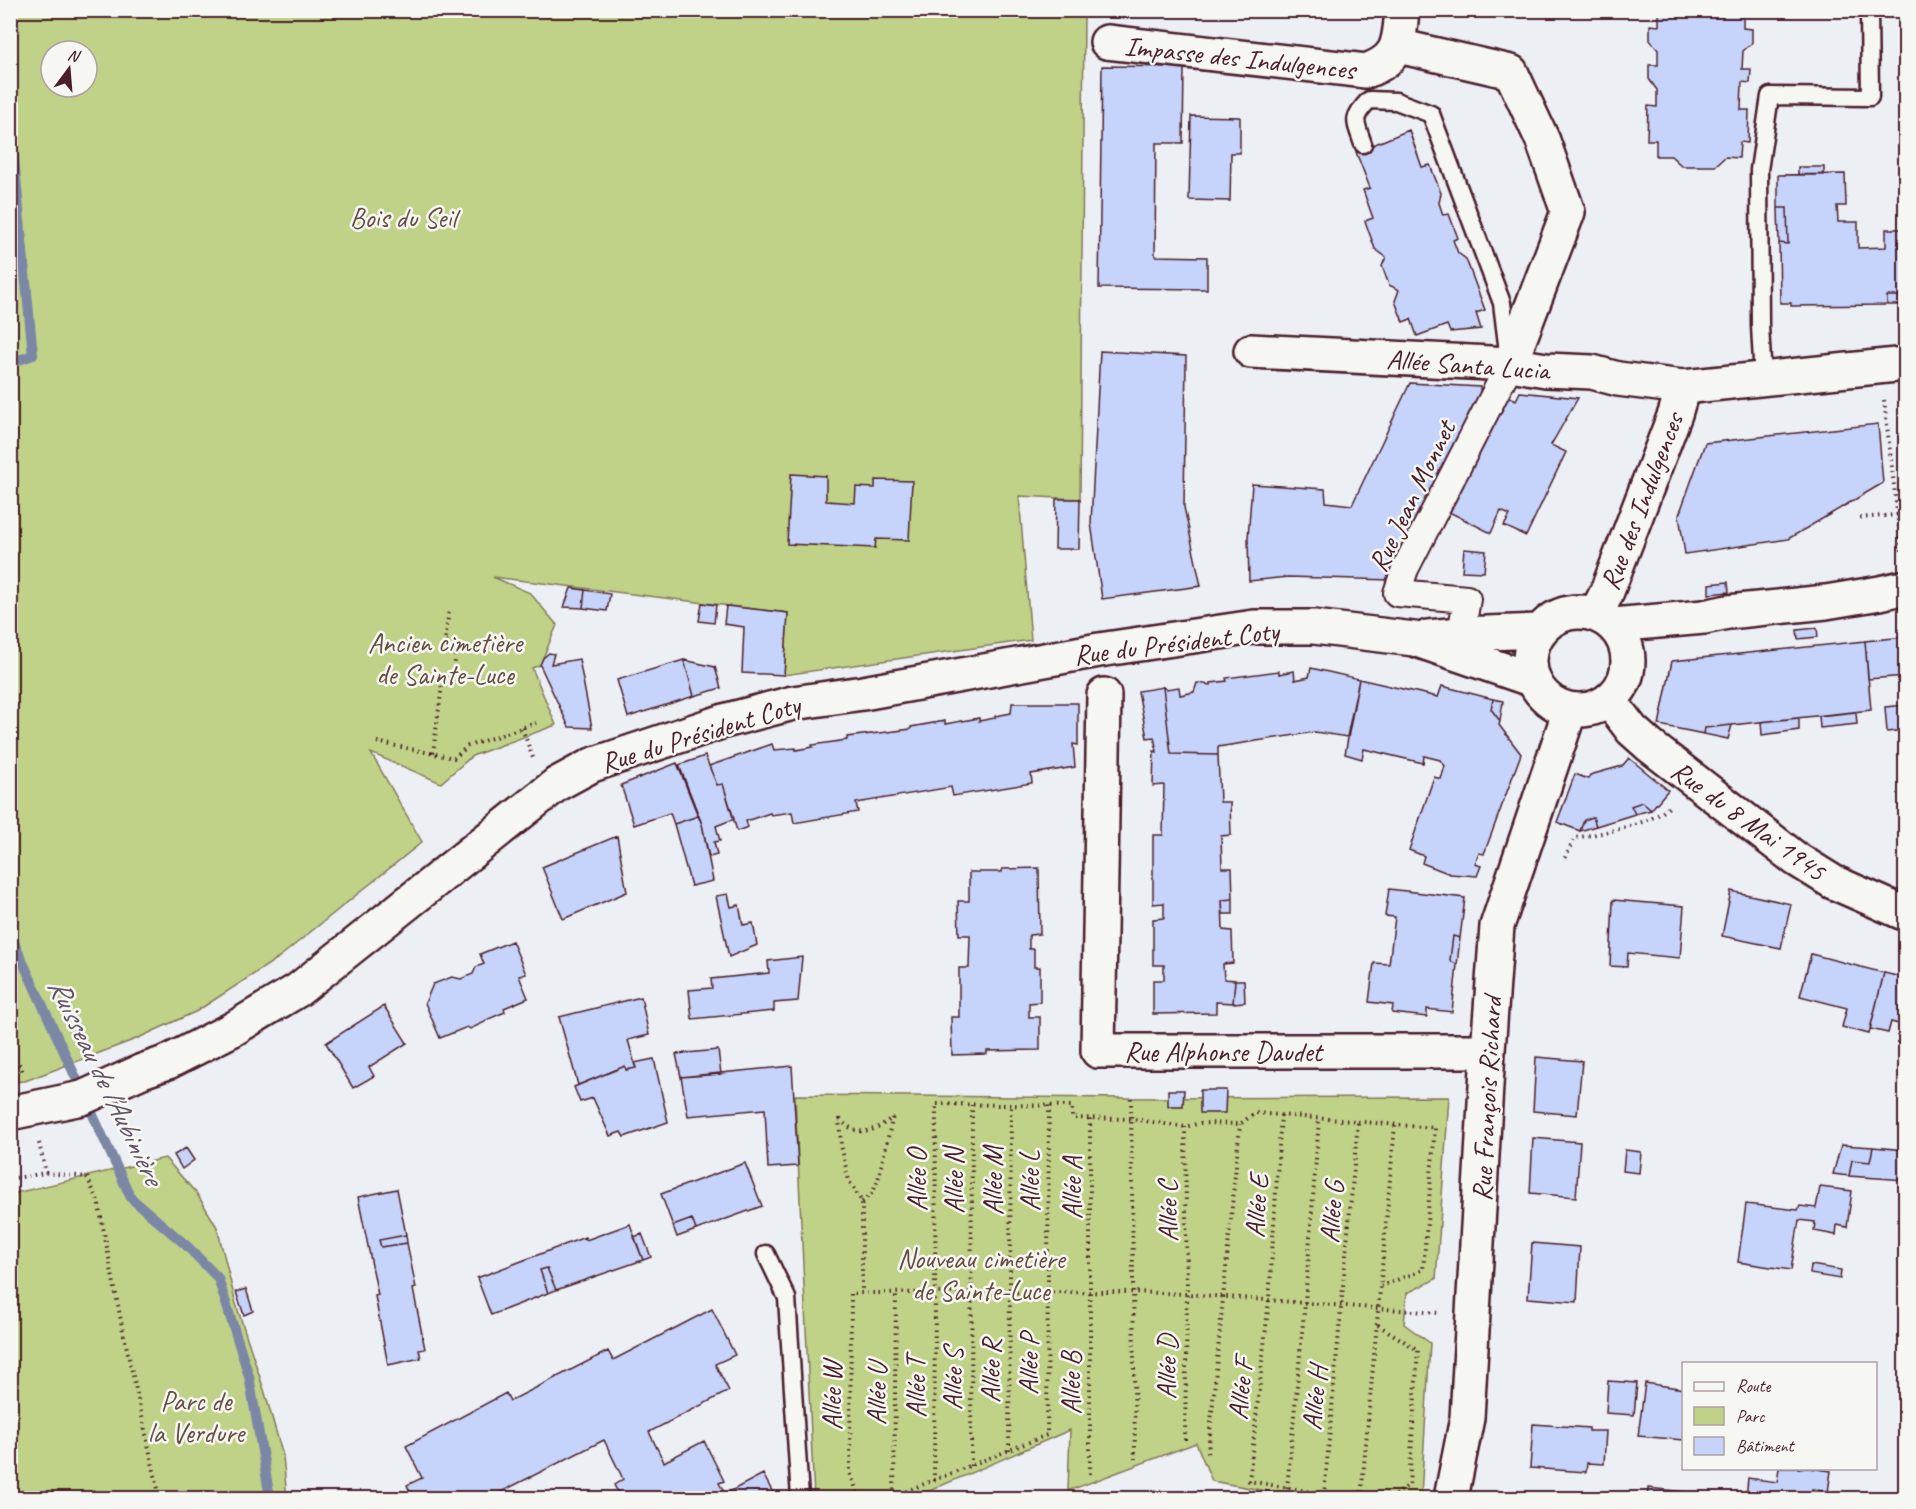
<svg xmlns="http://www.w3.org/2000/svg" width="1916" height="1509" viewBox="0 0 1916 1509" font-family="Caveat,sans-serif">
  <rect width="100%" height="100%" fill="#eceff4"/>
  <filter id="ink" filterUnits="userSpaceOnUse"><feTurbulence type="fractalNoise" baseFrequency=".0167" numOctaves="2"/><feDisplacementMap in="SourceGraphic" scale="12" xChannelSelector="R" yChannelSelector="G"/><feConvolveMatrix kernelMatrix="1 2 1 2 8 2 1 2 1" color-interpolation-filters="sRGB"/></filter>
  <g filter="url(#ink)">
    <path fill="#bfd287" stroke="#847859" stroke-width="1.5" fill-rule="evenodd" d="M1043,10L1056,16L1084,15L1080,499L1019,496L1031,640L784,675L788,613L493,577L530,593L557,625L540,665L532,668L556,725L472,756L441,783L371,753L422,842L277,959L197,1011L136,1039L25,1081L11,1082L10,11ZM51,51H87V87H51Z
      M795,1095L1131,1098L1449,1097L1436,1279L1407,1293L1404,1324L1430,1343L1421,1496L1416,1498H1304L1212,1481L1196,1443L1068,1491L1070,1430L913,1498H814Z
      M165,1158L197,1194L217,1227L236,1304L265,1393L283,1456L287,1498H11V1194Z"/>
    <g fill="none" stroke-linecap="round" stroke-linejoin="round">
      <path stroke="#7b87a6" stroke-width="10" d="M10,116L33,355L10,363
        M10,934L131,1198L187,1246L218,1278L249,1376L270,1498"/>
    </g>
    <path fill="#c6d3fa" stroke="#4a1f2b" stroke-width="1.5" d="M1659,10H1745L1743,12V28L1752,29V43L1743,51L1742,69H1751L1750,83L1742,82L1741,110H1749L1748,143L1740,142L1739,158L1725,157L1715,166H1682L1671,156H1656V140H1647L1648,106L1657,107V90L1649,79V65H1658V50L1650,40V25L1659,26Z
      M1102,66L1184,67L1183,143H1156L1155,256L1207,257V289L1099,288Z
      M1191,116L1240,117V153H1231L1230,201L1189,200Z
      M1409,130L1422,167L1430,165L1441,193L1439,203L1443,215L1449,214L1458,238L1453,240L1458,253L1466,259L1485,310L1476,313L1481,329L1450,332L1447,325L1417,336L1411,319L1403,322L1395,301L1399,290L1389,285L1382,266L1386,257L1375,249L1365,221L1373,218L1363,190L1370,188L1356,152Z
      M1798,167H1824V175H1798Z
      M1845,174L1846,206H1837L1838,222H1858V248L1886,247V229H1906V296H1887V305L1791,306V303H1780L1779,243L1788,244L1787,208H1778V175Z
      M1778,208H1787L1788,244L1779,243Z
      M1887,296H1906V305H1887Z
      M1100,351L1186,356L1184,507L1201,586L1102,599L1091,523Z
      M1410,383L1480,387L1481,413L1392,580L1288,577L1249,581L1248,538L1252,484L1325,489L1326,502L1352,505Z
      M1520,392L1578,398L1551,445L1566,452L1526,536L1504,526L1510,515L1501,511L1491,533L1449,512L1505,394L1516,400Z
      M1878,424L1883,483L1788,539L1685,554L1679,515L1705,443Z
      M791,474L826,476V501L855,503L856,487L875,488V480L912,481L909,540L876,539L875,548L787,544Z
      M1056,499H1080L1079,549H1055Z
      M1464,549L1486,551L1484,572L1462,571Z
      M1728,582L1729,592L1709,594V584Z
      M571,588L585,590L583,608L564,607Z
      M585,590L610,594L607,611L583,608Z
      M702,603L716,605L714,623L699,621Z
      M726,606L788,613L784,675L742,673L744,627L724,624Z
      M1817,628L1818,637L1798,639L1797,630Z
      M1904,637L1906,676L1868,679L1865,641Z
      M1865,641L1871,710L1705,728L1704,734L1659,725L1672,661Z
      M549,653L554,654L551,664L579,659L592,728L569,727L540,665L543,658Z
      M684,660L715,667L721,688L694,696Z
      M684,660L694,696L628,717L617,680Z
      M1311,668L1359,679L1347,737L1315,732L1218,747V755L1171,754L1163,687L1166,689L1179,687L1180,695L1194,692L1197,683L1211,685V683L1227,681L1226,678L1279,671V674L1294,671L1295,680L1309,677Z
      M1359,679L1438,697L1442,686L1493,699L1491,709L1500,721L1499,725L1521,754L1484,854L1479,853L1475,864L1481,866L1477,876L1450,874L1422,863L1424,856L1409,850L1434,777L1441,779L1445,766L1440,760L1424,756L1423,763L1364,749L1362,759L1345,754Z
      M1163,687L1171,754L1218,755L1220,802H1230L1231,835L1221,836L1222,868H1232L1233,899L1222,900L1223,930L1232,931L1233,963L1223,964L1224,979L1235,980L1233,1003L1216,1002V1013L1153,1014V980H1164V965H1153V919L1164,918V903L1153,904V835H1163L1164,785L1153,786L1154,751L1157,752L1154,737L1147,738L1138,691Z
      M1493,699L1503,701L1500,721L1491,709Z
      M1012,703H1078V745L1073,744L1075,767L1031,774L1032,783L953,796L951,787L856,803L858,812L794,823L792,812L771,815L770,813L746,821L748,827L737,831L723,784L717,785L709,766L772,744L774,750L796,748V750L813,747L812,745L847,740V737L911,729V727L945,721V724L979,718V721L995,718V716L1011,713Z
      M1906,705V730L1887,732L1885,707Z
      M1856,712L1857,724L1820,728L1819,716Z
      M1799,718V730L1762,735L1761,722Z
      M1732,725L1728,739L1704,734L1705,728Z
      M705,756L717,785L723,784L734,819L716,826L720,841L714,842L717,855L709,857L702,824L679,765Z
      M1629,758L1668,790L1651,810L1642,802L1631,806L1635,814L1596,826L1593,817L1584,820L1580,831L1557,822L1575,774L1588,779L1590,775L1622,766Z
      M677,763L698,816L674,824L670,813L634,825L621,785Z
      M1642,802L1651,810L1635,814L1631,806Z
      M698,816L702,824L713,881L691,886L674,824Z
      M1593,817L1596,826L1580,831L1584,820Z
      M617,836L627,892L563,919L542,867Z
      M1039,868L1040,934L1029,935V949H1034V967H1040V1002L1029,1003V1017H1040V1050L987,1051V1054L952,1055L951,1017H959V968H969L970,935H959L958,901H969V872H1002V869Z
      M1389,889L1465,898L1460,938L1453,936L1450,960L1457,965L1452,1012L1427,1009V1017L1392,1013L1393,1005L1369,1002L1374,963L1389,964L1395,917L1385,916Z
      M1731,891L1791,904L1781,948L1722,936Z
      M728,894L731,907L739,905L743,925L753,923L757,945L729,957L716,896Z
      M1233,899V914H1223L1222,900Z
      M1613,900L1684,906L1680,958L1628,953L1627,967L1610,966Z
      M1453,936L1460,938L1457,965L1450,960Z
      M512,941L526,974L519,976L528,998L504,1008L505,1012L486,1020L485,1022L470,1029L467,1027L440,1038L425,1003L433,984L452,977L461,979L473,974L476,967L484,964L480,954Z
      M1811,954L1884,973L1869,1034L1842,1027L1847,1008L1800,996Z
      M802,957L798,1001L774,1003V1011L692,1019L689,990L712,988L711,979L769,973L768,961Z
      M1884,973L1906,978V1026L1891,1022L1888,1033L1870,1029Z
      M1235,980H1244L1245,1002L1233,1003Z
      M641,997L649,1035L628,1040L636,1068L626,1070L625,1066L578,1085L559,1017Z
      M384,1006L407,1043L369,1067L374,1076L353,1088L326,1043Z
      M718,1050L721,1074L681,1077L676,1054Z
      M1536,1057L1582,1061L1577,1115L1533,1111Z
      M654,1059L668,1122L624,1137L621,1132L610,1136L593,1098L580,1102L574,1087L625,1066L626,1070L636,1068L634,1063Z
      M792,1066L798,1166L768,1168L765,1109L688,1116L681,1077Z
      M1168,1090H1184L1183,1106H1168Z
      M1200,1090H1226L1225,1113H1200Z
      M1533,1138L1580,1142L1576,1197L1530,1193Z
      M1841,1145L1873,1147L1870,1162L1852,1160L1849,1176L1833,1174Z
      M1873,1147L1906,1150V1180L1849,1176L1852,1160L1870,1162Z
      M186,1148L194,1160L182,1169L174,1155Z
      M1625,1150L1641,1152L1639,1173L1623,1171Z
      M745,1163L762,1206L696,1230L692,1219L673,1226L661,1194Z
      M1820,1187L1852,1191L1847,1227L1837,1225L1836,1235L1814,1231L1815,1222L1799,1220L1791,1270L1738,1262L1746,1204L1798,1210L1800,1206L1816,1208Z
      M397,1189L406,1235L379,1240L381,1247L407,1243L416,1288L413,1289L425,1349L419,1350L421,1358L388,1365L375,1296L378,1295L358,1197Z
      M692,1219L696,1230L677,1237L673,1226Z
      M630,1224L643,1260L556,1290L547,1268L540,1270L548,1293L491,1315L477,1278L585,1237L586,1240Z
      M642,1234L651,1257L643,1260L634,1237Z
      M406,1235L407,1243L381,1247L379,1240Z
      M1532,1243L1580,1247L1577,1302L1528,1298Z
      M1811,1265L1841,1270L1840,1279L1810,1274Z
      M547,1268L556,1290L548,1293L540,1270Z
      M246,1289L253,1311L244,1315L236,1292Z
      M712,1309L735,1355L715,1364L729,1391L649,1432L664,1462L704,1441L724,1481L719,1483L727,1498H621L614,1485L623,1479L604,1440L489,1498H413L407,1485L422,1478L406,1446L506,1393L510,1401L608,1351L613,1360Z
      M1608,1381L1637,1383L1634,1415L1606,1413Z
      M1645,1383L1684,1389V1440L1638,1436Z
      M1533,1424L1589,1428V1431H1606L1604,1464L1587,1463L1586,1472L1530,1468Z
      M1779,1468H1810L1831,1471L1828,1492L1812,1489L1811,1498H1746L1748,1478L1777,1482Z
      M763,1474L773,1493L762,1498H727L725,1494Z
      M1648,1488L1730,1497V1498H1647Z"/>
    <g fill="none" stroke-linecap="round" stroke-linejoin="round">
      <defs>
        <path id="service" d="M1363,144C1355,120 1351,119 1369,100L1396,101L1431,114L1502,303L1508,352
          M1763,379L1760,326L1759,170L1770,96L1870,97L1869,10
          M766,1254L787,1298L800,1498"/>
        <path id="pedestrian" d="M1461,634L1467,599L1397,593L1405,569L1510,364"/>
        <path id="minor" d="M1107,42L1366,71C1400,59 1399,42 1402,10
          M1398,46L1511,72L1543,141L1568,212L1510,364
          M1251,351L1510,364L1546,370L1592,372L1618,379L1683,387L1906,364
          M1596,614L1606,594L1675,414L1683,387
          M1104,695L1098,1051H1488
          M1609,700L1632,730L1650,746L1796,859L1833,882L1906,914
          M1451,1498L1467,1418L1488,1051L1497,926L1570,710"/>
        <path id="tertiary" d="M1530 661a49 49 0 1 1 98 0a49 49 0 1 1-98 0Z
          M1613,625L1704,617L1728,612L1826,602L1880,593L1906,587
          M1428,637L1461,634L1539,631
          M10,1113L82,1098L142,1071L168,1062L233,1029L298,990L557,784L592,765L724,721L793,703L863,693L1099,650L1254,627H1314L1414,639L1533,680"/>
      </defs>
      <use href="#service" stroke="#4a1f2b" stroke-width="21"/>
      <use href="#pedestrian" stroke="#4a1f2b" stroke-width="30"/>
      <use href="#minor" stroke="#4a1f2b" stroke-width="38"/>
      <use href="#tertiary" stroke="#4a1f2b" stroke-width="38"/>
      <path stroke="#4a1f2b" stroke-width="4" stroke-dasharray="1.5 4.5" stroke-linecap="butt" d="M1884,400L1902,554
        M1860,518L1906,514
        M522,728L533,758
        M377,742L454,758L468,746L536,723
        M433,753L443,678L453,679L457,642L445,641L449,609
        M1565,858L1575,838C1601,833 1653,825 1671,805
        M10,1056L21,1066L23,1074
        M1131,1098L1135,1459
        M1281,1115L1269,1300L1249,1481L1346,1498
        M839,1118L841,1145L849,1181L862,1202V1293
        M840,1119C858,1139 874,1132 893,1117
        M39,1143L46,1173
        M10,1179L46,1173L87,1177L98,1201L123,1331L160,1498
        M862,1202L873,1192L878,1180L893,1116
        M1378,1325L1418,1350L1409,1485L1391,1498
        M1185,1440L1187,1294L1185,1127
        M1009,1451L1011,1105
        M1208,1453L1240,1124
        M971,1466L972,1105
        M1090,1474V1119
        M934,1481L936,1104L1072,1106V1118L1132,1119L1185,1127L1200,1123L1240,1124L1255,1113L1435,1128L1423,1270L1381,1286
        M1287,1488L1305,1303L1319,1119
        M1324,1495L1358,1122
        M894,1496L896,1293
        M859,1498L850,1472L851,1293L1133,1292L1187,1294L1439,1313
        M889,1498L1047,1435L1049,1105
        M1361,1498L1395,1125"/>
      <use href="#service" stroke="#f6f6f2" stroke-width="16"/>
      <use href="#pedestrian" stroke="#f6f6f2" stroke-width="26"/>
      <use href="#minor" stroke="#f6f6f2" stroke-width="33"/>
      <use href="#tertiary" stroke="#f6f6f2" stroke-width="33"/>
    </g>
  </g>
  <g text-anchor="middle" stroke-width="5" stroke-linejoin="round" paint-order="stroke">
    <g font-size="28" fill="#4a1f2b" stroke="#f6f6f2">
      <text transform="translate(1240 57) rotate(6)" y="10">Impasse des Indulgences</text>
      <text transform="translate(1468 364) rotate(4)" y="10">Allée Santa Lucia</text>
      <text transform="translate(1411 496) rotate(-64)" y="10">Rue Jean Monnet</text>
      <text transform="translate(1641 501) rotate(-69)" y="10">Rue des Indulgences</text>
      <text transform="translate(1176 642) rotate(-7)" y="10">Rue du Président Coty</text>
      <text transform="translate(700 733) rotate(-17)" y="10">Rue du Président Coty</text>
      <text transform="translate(1749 820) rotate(36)" y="10">Rue du 8 Mai 1945</text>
      <text x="1223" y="1061">Rue Alphonse Daudet</text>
      <text transform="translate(1486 1099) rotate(-87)" y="10">Rue François Richard</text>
      <text transform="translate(916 1180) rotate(-90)" y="10">Allée O</text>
      <text transform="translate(953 1181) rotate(-90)" y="10">Allée N</text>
      <text transform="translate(992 1181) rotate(-90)" y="10">Allée M</text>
      <text transform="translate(1029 1181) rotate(-90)" y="10">Allée L</text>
      <text transform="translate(1071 1188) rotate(-90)" y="10">Allée A</text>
      <text transform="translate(1256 1206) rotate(-86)" y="10">Allée E</text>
      <text transform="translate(1167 1211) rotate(-91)" y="10">Allée C</text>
      <text transform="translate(1331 1212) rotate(-85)" y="10">Allée G</text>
      <text transform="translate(1028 1364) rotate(-89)" y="10">Allée P</text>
      <text transform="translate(1166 1367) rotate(-89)" y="10">Allée D</text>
      <text transform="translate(990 1371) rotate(-89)" y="10">Allée R</text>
      <text transform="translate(952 1379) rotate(-89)" y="10">Allée S</text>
      <text transform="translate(1070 1383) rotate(-90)" y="10">Allée B</text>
      <text transform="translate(915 1387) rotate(-90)" y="10">Allée T</text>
      <text transform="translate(1240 1389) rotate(-84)" y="10">Allée F</text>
      <text transform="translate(876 1394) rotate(-89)" y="10">Allée U</text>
      <text transform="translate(831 1396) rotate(-90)" y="10">Allée W</text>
      <text transform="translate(1314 1398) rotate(-84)" y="10">Allée H</text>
    </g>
    <g font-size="28" fill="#674c42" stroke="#f6f6f2">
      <text x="403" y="227">Bois du Seil</text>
      <text x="445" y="652">Ancien cimetière<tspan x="445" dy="32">de Sainte-Luce</tspan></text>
      <text x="981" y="1268">Nouveau cimetière<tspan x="981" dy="32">de Sainte-Luce</tspan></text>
      <text x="196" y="1410">Parc de<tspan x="196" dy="32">la Verdure</tspan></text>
    </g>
    <g font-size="30" font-style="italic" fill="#635368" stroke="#f6f6f2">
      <text transform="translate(106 1081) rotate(64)" y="10">Ruisseau de l'Aubinière</text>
    </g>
  </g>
  <rect width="1916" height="1509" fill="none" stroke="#f6f6f2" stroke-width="36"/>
  <rect x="18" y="18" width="1880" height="1473" fill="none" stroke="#4a1f2b" stroke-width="2" filter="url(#ink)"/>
  <rect x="1682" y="1362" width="195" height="108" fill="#f6f6f2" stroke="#b1a0a2" stroke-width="1.5"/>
  <rect x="1694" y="1382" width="30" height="9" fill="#f6f6f2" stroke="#b1a0a2" stroke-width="1.5"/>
  <text x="1736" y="1392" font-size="18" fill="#4a1f2b">Route</text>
  <rect x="1694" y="1407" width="30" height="18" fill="#bfd287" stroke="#b1a0a2" stroke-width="1.5"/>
  <text x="1736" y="1422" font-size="18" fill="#4a1f2b">Parc</text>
  <rect x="1694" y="1437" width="30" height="18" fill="#c6d3fa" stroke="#b1a0a2" stroke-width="1.5"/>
  <text x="1736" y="1452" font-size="18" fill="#4a1f2b">Bâtiment</text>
  <g transform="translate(69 69) rotate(16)"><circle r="28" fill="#f6f6f2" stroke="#b1a0a2" stroke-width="1.5"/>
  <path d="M0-4.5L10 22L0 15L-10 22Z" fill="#4a1f2b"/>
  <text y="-9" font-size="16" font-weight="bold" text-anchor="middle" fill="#4a1f2b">N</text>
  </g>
</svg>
